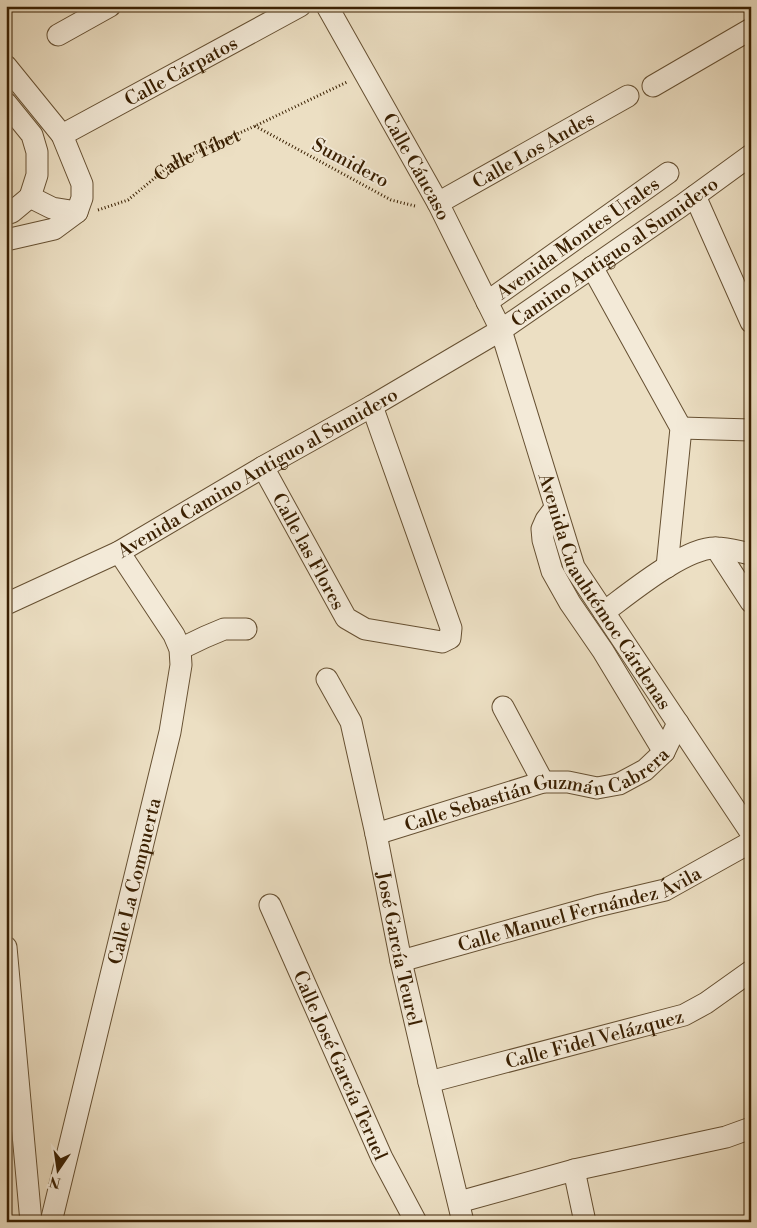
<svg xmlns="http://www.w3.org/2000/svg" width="757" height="1228" viewBox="0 0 757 1228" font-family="'Libre Bodoni',serif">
  <rect width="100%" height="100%" fill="#ecdfc3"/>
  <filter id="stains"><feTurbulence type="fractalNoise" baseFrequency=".004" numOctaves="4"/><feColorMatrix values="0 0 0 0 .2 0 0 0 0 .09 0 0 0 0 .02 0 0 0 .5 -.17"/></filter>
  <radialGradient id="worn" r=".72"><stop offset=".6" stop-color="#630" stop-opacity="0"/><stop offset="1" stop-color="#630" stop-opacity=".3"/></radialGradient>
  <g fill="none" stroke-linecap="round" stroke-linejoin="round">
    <defs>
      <g id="minor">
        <path id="s2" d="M327,6L438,203L501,330L574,567L751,833"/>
        <path d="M58,35L110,6"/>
        <path d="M6,66L62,135L82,184V198L77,212L54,229L6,240"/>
        <path d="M653,86L751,29"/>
        <path d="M6,103L32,135L37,152V175L30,197"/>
        <path id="s3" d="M62,135L300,6"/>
        <path d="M695,196L751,322"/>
        <path d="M30,197L52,208L77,212"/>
        <path id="s4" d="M438,203L628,96"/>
        <path d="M6,214L12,212L30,197"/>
        <path d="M592,267L681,428L667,567"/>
        <path id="s5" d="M487,302L668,173"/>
        <path d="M681,428L751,430"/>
        <path id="s6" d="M263,467L346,618L365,629L442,642L450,638L451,628L372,406"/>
        <path d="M555,508L546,520L542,529L543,540L552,571L570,603L603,651L664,752"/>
        <path d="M716,548L751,602"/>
        <path id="s7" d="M6,604L119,552L263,467L372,406L501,330L681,206L751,155"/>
        <path d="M604,612C630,593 685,547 716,548C728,548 740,552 751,554"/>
        <path d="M180,649L205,637L224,629H246"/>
        <path id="s8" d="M327,679L351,722L376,834L401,961L429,1082L463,1222"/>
        <path d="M503,707L543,782"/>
        <path id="s9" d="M376,834L543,782H568L597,788L619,784L645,770L664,752L678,723"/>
        <path id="s10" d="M270,905L382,1158L416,1222"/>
        <path d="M6,947L31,1222"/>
        <path id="s11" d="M401,961L597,906L665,890L751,842"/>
        <path id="s12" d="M429,1082L684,1015L706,1003L751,971"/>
        <path d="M574,1170L585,1222"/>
        <path d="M459,1202L574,1170L726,1137L751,1128"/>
        <path id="s13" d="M51,1222L170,732L181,665L180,649L174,635L119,552"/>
      </g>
    </defs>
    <use href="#minor" stroke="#665032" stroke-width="23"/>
    <g stroke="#3a2002" stroke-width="3" stroke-dasharray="1 2.5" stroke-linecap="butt">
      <path d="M255,126L391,200L415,206"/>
      <path id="s1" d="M98,210L128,200L173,163L255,126L347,82"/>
    </g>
    <use href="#minor" stroke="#f3ead8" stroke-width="21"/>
  </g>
  <g text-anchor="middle" stroke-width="4" stroke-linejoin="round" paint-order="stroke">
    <g font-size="19" fill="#3a2002" stroke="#f3ead8">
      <text dy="7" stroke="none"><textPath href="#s3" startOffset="135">Calle Cárpatos</textPath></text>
      <text dy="7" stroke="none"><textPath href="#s4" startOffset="109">Calle Los Andes</textPath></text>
      <text dy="7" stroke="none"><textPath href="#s1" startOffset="115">Calle Tíbet</textPath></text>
      <text transform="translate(351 162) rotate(28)" y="7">Sumidero</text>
      <text dy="7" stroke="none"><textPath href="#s2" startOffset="184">Calle Cáucaso</textPath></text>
      <text dy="7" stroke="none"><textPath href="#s5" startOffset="111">Avenida Montes Urales</textPath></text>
      <text dy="7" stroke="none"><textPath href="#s7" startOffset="704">Camino Antiguo al Sumidero</textPath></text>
      <text dy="7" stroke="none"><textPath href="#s7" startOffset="284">Avenida Camino Antiguo al Sumidero</textPath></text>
      <text dy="7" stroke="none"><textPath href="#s6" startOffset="96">Calle las Flores</textPath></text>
      <text dy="7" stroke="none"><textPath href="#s2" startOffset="651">Avenida Cuauhtémoc Cárdenas</textPath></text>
      <text dy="7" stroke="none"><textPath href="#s9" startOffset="170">Calle Sebastián Guzmán Cabrera</textPath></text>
      <text dy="7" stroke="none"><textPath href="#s13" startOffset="351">Calle La Compuerta</textPath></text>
      <text dy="7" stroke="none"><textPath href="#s11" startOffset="186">Calle Manuel Fernández Ávila</textPath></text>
      <text dy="7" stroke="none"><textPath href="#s8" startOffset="281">José García Teurel</textPath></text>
      <text dy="7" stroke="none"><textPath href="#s12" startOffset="171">Calle Fidel Velázquez</textPath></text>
      <text dy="7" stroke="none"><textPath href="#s10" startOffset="175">Calle José García Teruel</textPath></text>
    </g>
  </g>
  <rect width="757" height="1228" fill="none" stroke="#ecdfc3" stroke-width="25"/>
  <rect x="8" y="8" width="742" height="1213" fill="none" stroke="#3a2002" stroke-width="2.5"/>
  <rect x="12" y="12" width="732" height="1203" fill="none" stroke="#3a2002"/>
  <g transform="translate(58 1170) rotate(193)" stroke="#f3ead8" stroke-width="4" paint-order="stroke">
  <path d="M0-4L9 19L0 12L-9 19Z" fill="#3a2002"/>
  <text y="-8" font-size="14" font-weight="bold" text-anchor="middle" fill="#3a2002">N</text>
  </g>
  <rect width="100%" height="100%" filter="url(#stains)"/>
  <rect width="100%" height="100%" fill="url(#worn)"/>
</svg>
